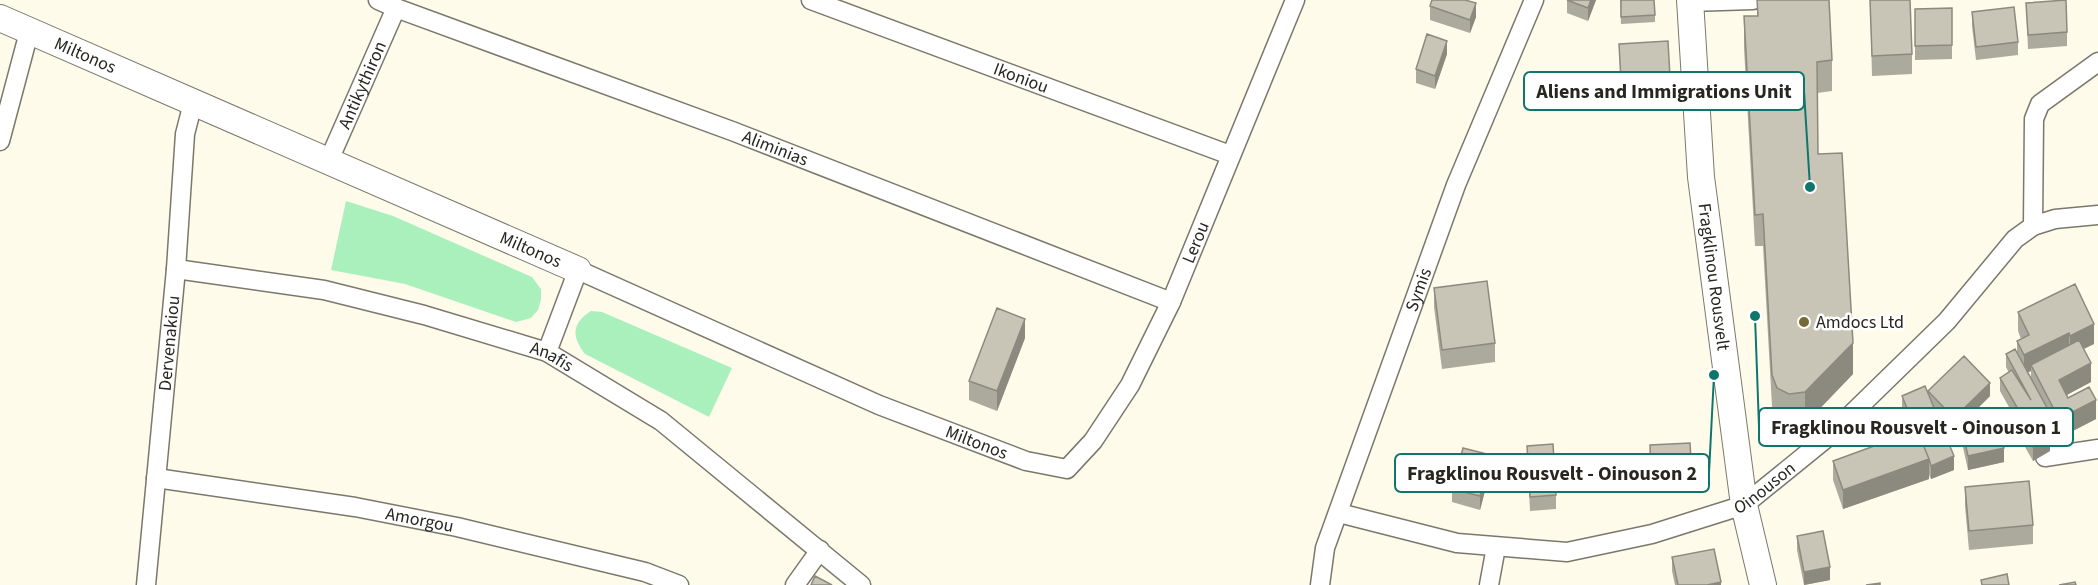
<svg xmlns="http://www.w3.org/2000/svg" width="2098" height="585" viewBox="0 0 2098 585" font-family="'Source Sans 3',sans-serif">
  <rect width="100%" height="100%" fill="#fefbeb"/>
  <path fill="#aaf0bd" d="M346,201L393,216L532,277L541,289V300L538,310L531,318L516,322L405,284L331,270Z
    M591,311L602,312L732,368L709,417L585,354C571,336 572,323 591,311Z"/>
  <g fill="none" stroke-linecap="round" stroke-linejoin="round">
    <defs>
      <g id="street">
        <path id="s1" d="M378,0L396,8L732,131L1171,302"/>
        <path id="s2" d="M811,0L1230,155"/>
        <path d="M1690,2L1753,0"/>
        <path d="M0,141L29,32"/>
        <path id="s3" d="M329,160L396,8"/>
        <path d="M2033,226L2034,119L2040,104L2098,62"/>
        <path id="s4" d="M176,269L324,290L424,315L547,352L661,421L861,585"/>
        <path id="s5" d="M547,352L578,270L879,405L1026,461L1067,469L1093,441L1130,385L1171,302L1295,0"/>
        <path d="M2045,457L2098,449"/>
        <path id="s6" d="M156,478L355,507L457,527L645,572L679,585"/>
        <path id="s7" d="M1339,513L1457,543L1567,552L1652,534L1744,505L1829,436L1947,321L2015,239L2033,226L2055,219L2098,215"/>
        <path id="s8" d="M146,585L176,269L185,134L193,103"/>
        <path d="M795,585L820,550"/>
        <path id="s9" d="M1320,585L1325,548L1456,185L1534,0"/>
        <path d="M1489,585L1496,547"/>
      </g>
      <g id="secondary">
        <path id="s10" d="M1690,0L1701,177L1744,505L1763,585"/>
        <path id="s11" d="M0,18L578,270"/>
      </g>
    </defs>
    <use href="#street" stroke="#7b786b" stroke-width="21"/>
    <use href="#secondary" stroke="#7b786b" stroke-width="28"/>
    <use href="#street" stroke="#fff" stroke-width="18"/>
    <use href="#secondary" stroke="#fff" stroke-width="26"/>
  </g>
  <path fill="#aca99d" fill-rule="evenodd" d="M1567,0H1596L1588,21L1567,13Z
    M1620,0L1655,15V22L1621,24Z
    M1757,0L1832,60V91L1817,93L1818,154L1853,374L1805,424L1789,425L1777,419L1772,406L1763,246H1755L1744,48V16H1757Z
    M1870,0L1912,54V74L1872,76Z
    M2026,3L2067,32V46L2028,49Z
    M1430,6L1476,17L1470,33L1430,20Z
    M1952,8V59L1915,60V9Z
    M1972,12L2018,42V55L1976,60L1972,26Z
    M1619,44L1670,77V90L1621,94Z
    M1447,54L1435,89L1416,83V69Z
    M1434,288L1495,343V362L1442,369L1434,307Z
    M2018,312L2094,344L2084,349L2091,382L2067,395L2068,398L2096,419L2059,438L2058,436V441L2050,445V451L2033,461L2018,435V423L2000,391V378L2009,373L2006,367V354L2017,353V341L2021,339L2018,331ZM2031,371V378L2028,372Z
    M1025,338L997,411L969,400V381Z
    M1928,391L1990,396L1967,419L2004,462L1968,470L1960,434V426L1954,431L1936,412L1954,470L1931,479L1929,475V479L1843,509L1833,480V461L1903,436V422L1906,420L1902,409V396L1928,394Z
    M1650,445L1692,476V490L1651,492Z
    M1527,446L1556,495V509L1530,511Z
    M1491,468L1480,510L1452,502V489Z
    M1965,487L2033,525V544L1969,550L1965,506Z
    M1797,536L1830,580L1804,585L1797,550Z
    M1672,557L1721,585H1675L1672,571Z"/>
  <path fill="#8c8a7f" d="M1591,0H1596L1588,21V8Z
    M1476,3V17L1470,33V20Z
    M1447,41V54L1435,89V76Z
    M1025,319V338L997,411V391Z
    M2094,324V344L2070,355V336Z
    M2069,333V352L2031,365V371L2024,374V355Z
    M1853,343V374L1805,424V392Z
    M2091,363V382L2059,399V380Z
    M1990,383V396L1961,425L1960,421V426L1954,431V418Z
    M2096,400V419L2059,438V419Z
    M2036,409V422L2022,430V416Z
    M2058,428V441L2050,445V451L2033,461V447L2049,439V433Z
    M2004,448V462L1968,470V456Z
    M1491,455V468L1480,510V496Z
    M1954,456V470L1931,479V466Z
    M1929,459V479L1843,509V490Z
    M1830,567V580L1804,585V572Z
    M1721,582V585H1707Z"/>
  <path fill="#c8c5b6" stroke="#8c8a7f" stroke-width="1.5" d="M1432,0H1465L1476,3L1470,20L1430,6Z
    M1567,0H1591L1588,8Z
    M1621,0H1654L1655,15L1621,17Z
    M1757,0H1829L1832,60L1817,62L1818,154L1842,153L1853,343L1805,392L1789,394L1777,388L1772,375L1763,214L1755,215L1744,16H1758Z
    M1870,0H1910L1912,54L1872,56Z
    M2066,0L2067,32L2028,35L2026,3Z
    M2014,7L2018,42L1976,47L1972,12Z
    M1952,8V45L1915,46V9Z
    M1427,34L1447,41L1435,76L1416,69Z
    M1668,41L1670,77L1621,80L1619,44Z
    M1487,281L1495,343L1442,350L1434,288Z
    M2075,284L2094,324L2070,336L2069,333L2024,355L2017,341L2029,335L2018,312Z
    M997,308L1025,319L997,391L969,381Z
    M2079,340L2091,363L2059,380L2068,398L2089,387L2096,400L2059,419L2031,365Z
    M2015,349L2058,428L2049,433L2036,409L2022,416L2000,378L2012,370L2031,400L2006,354Z
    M1964,356L1990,383L1954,418L1928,391Z
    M1925,386L1954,456L1931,466L1929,459L1912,418H1911L1902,396Z
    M2035,411L2050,438L2033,447L2018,421Z
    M1996,413L2004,448L1968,456L1960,421Z
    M1912,418L1929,459L1843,490L1833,461L1907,434L1903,422Z
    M1690,443L1692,476L1651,478L1650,445Z
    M1553,444L1556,495L1530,497L1527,446Z
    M1463,448L1491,455L1480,496L1452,489Z
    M2029,481L2033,525L1969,531L1965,487Z
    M1823,531L1830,567L1804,572L1797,536Z
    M1714,549L1721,582L1707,585H1678L1672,557Z
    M2007,574L2009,585H1982L1981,580Z
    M815,576L832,585H811Z
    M2075,582L2076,585H2059Z
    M1880,583V585H1866Z"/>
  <circle fill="#786836" stroke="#fff" stroke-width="2" cx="1804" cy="322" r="6"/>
  <g text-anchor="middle" stroke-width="5" stroke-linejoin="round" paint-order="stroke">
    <g font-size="18" fill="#272620" stroke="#fff">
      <text dy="6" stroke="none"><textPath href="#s11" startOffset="93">Miltonos</textPath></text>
      <text dy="6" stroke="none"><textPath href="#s2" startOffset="224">Ikoniou</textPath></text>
      <text dy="6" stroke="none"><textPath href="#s3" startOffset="82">Antikythiron</textPath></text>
      <text dy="6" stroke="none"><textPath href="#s1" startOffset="424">Aliminias</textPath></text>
      <text dy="6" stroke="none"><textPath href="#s5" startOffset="879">Lerou</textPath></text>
      <text dy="6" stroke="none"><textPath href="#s11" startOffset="579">Miltonos</textPath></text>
      <text dy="6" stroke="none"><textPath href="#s10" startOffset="278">Fragklinou Rousvelt</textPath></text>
      <text dy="6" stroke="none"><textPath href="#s9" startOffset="312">Symis</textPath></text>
      <text dy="6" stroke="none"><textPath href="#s8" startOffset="243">Dervenakiou</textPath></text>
      <text dy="6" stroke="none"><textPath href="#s4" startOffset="387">Anafis</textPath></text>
      <text dy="6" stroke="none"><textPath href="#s5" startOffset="522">Miltonos</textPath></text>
      <text dy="6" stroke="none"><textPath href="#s7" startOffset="442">Oinouson</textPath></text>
      <text dy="6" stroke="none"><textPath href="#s6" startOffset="267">Amorgou</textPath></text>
    </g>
    <g font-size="18" fill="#272620" stroke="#fff" text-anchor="start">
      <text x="1816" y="328">Amdocs Ltd</text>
    </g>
  </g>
  <path fill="none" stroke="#0f766e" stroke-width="2" d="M1810 187L1804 91M1755 316L1759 427M1714 375L1709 473"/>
  <g fill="#0f766e" stroke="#fff" stroke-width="2">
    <circle cx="1810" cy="187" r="6"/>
    <circle cx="1755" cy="316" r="6"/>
    <circle cx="1714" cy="375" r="6"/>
  </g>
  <g fill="#fff" stroke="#0f766e" stroke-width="2">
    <rect x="1524" y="72" width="280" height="38" rx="6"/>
    <rect x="1759" y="408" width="314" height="38" rx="6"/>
    <rect x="1395" y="454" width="314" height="38" rx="6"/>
  </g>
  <g font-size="20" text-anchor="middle" font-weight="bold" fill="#272620">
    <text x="1664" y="98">Aliens and Immigrations Unit</text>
    <text x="1916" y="434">Fragklinou Rousvelt - Oinouson 1</text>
    <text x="1552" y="480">Fragklinou Rousvelt - Oinouson 2</text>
  </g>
</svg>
